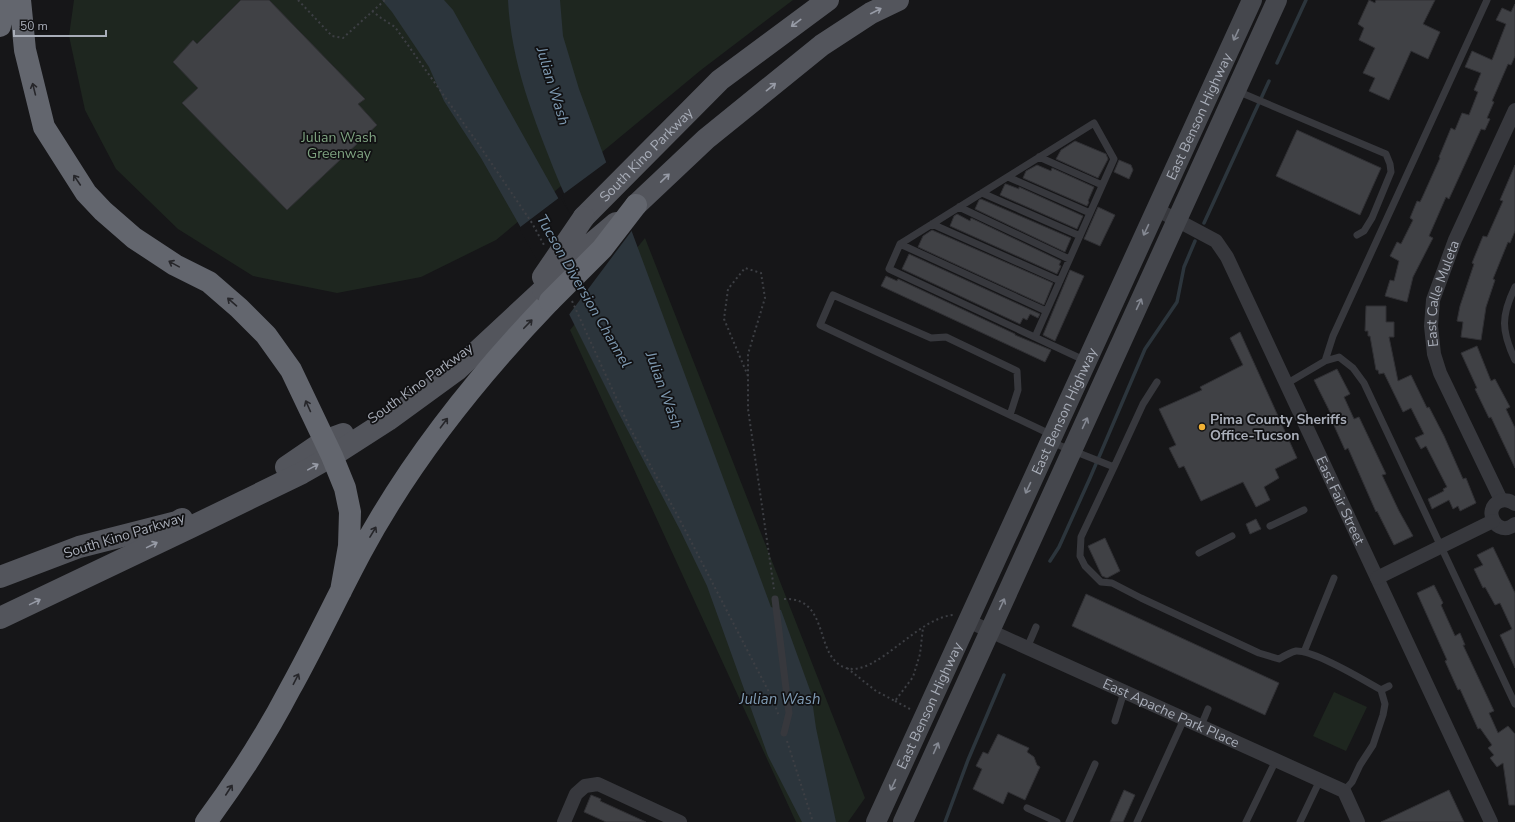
<svg xmlns="http://www.w3.org/2000/svg" width="1515" height="822" viewBox="0 0 1515 822" font-family="'Nunito Sans',sans-serif">
  <rect width="100%" height="100%" fill="#161618"/>
  <path fill="#1e261f" d="M74,0H793L701,70L496,240L421,277L337,293L253,276L178,229L116,169L85,110L69,36Z
    M645,238L865,798L848,822H796L570,330Z
    M1334,692L1367,707L1346,751L1313,736Z"/>
  <path fill="#2c353c" d="M382,0H444L453,10L580,237C575,217 565,196 557,177C534,119 511,63 508,0H560L563,36L579,89L771,607L781,610L811,693L816,728L836,822H802L768,756L707,586L680,530L617,410L561,298L481,158L444,101L429,67L392,12Z"/>
  <path fill="#161618" d="M608,161L633,229L568,316L519,228L560,197L570,214L562,195Z"/>
  <g fill="none" stroke-linecap="round" stroke-linejoin="round">
    <path stroke="#2c353c" stroke-width="3.5" d="M1277,63L1306,0
      M1204,223L1269,81
      M1050,561L1059,547L1090,478L1145,349L1177,302L1184,267L1195,241
      M945,822L968,760L1004,675"/>
  </g>
  <path fill="#404145" stroke="#303034" d="M241,0H269L365,99L358,104L377,125L287,210L182,103L198,88L173,62L193,40L197,44Z
    M1369,0L1375,3L1376,0H1435L1423,24L1440,32L1428,59L1411,51L1389,100L1369,91L1375,78L1363,73L1375,48L1359,40L1364,28L1358,24Z
    M1515,4V56L1511,65L1508,64L1492,101L1494,102L1487,118L1490,119L1485,130L1481,129L1449,199L1446,197L1429,236L1433,238L1413,277L1407,302L1385,296L1390,280L1394,281L1399,261L1390,256L1397,242L1401,244L1413,220L1410,218L1417,201L1420,202L1422,198L1440,158L1439,157L1451,128L1455,130L1462,113L1469,115L1478,92L1474,90L1481,73L1465,67L1472,51L1492,60L1506,24L1496,20L1502,8L1511,12Z
    M1297,130L1381,168L1360,215L1276,176Z
    M1075,141L1106,154L1108,159L1098,178L1056,159L1061,150Z
    M1119,160L1131,165L1133,170L1129,179L1114,172Z
    M1037,165L1051,171L1052,168L1094,187L1088,201L1089,202L1087,206L1023,178L1026,171Z
    M1515,165V231L1510,243L1508,242L1493,279L1495,280L1486,307L1481,340L1461,337L1463,322L1457,321L1460,306L1474,264L1472,263L1483,236L1487,237L1503,201L1500,200Z
    M1005,184H1006L1019,189V187L1083,216L1077,229L1000,195Z
    M981,199L1071,238L1065,252L975,209L979,200Z
    M1098,207L1115,215L1100,246L1084,239Z
    M957,214L970,221L971,218L1061,261L1059,265L1061,266L1057,274L950,226L954,216Z
    M932,230L1053,283L1044,305L918,247L923,236Z
    M909,254L1040,314L1038,318L1030,314L1027,320L1023,318L1020,324L902,269Z
    M1070,270L1084,276L1055,341L1043,335Z
    M886,276L897,281L898,279L1015,334V335L1051,350L1045,362L881,286Z
    M1366,306H1386V322H1394V337H1389L1398,381L1411,375L1427,408L1429,407L1444,436L1463,479L1466,478L1476,503L1460,511L1458,506L1453,509L1449,500L1432,509L1428,499L1444,491L1443,489L1447,487L1426,446L1421,449L1415,438L1424,434L1411,408L1403,412L1384,373L1379,374L1378,370H1376L1370,336H1368V331H1365Z
    M1240,332L1297,458L1275,469L1279,478L1264,487L1270,500L1256,507L1243,482L1201,501L1184,466L1179,468L1169,448L1176,445L1159,409L1202,390L1200,387L1243,365L1230,338Z
    M1477,346L1491,381L1495,379L1510,407L1506,409L1515,428V468L1491,417L1489,418L1475,389L1477,388L1461,353Z
    M1337,369L1350,394L1344,397L1354,419L1359,417L1386,474L1382,475L1399,511L1413,536L1394,545L1377,511L1376,512L1348,448L1345,450L1332,421L1334,420L1314,380Z
    M1256,519L1261,529L1250,534L1246,524Z
    M1105,538L1120,571L1107,578L1102,576L1088,546Z
    M1493,547L1515,593V668L1500,635L1512,629L1500,603L1495,605L1485,587L1483,588L1474,569L1483,565L1477,555Z
    M1434,585L1443,603L1441,605L1455,636L1460,633L1465,645H1463L1494,711L1489,713L1498,733L1508,726L1515,734V805H1509L1503,763L1497,767L1490,758L1494,755L1488,748L1492,745L1480,728L1478,729L1460,689L1458,690L1445,661L1447,660L1417,593Z
    M1086,594L1279,683L1265,715L1072,626Z
    M998,734L1029,748L1027,752L1034,757L1037,765L1040,767L1025,800L1008,792L1003,804L973,789L982,769L976,766L983,752L988,754Z
    M1124,790L1135,795L1123,822H1110Z
    M1449,790L1464,822H1381Z
    M591,795L601,799L600,801L646,822H606L584,812Z"/>
  <g fill="none" stroke-linecap="round" stroke-linejoin="round">
    <path stroke="#3d3f44" stroke-width="2" stroke-dasharray="2 3" stroke-linecap="butt" d="M298,0L332,36L343,38L385,0
      M372,11L381,18L395,27L477,142L532,223L544,245
      M572,301L629,426L681,522L772,698L779,716
      M748,376L724,319L728,289L745,268L761,273L765,298L748,354V409L774,589
      M784,599C831,597 813,657 846,668C877,677 917,617 954,615
      M847,668L876,691L895,701L913,677L920,654L923,628
      M895,701L910,709
      M787,741L813,822"/>
    <path stroke="#37383d" stroke-width="7" d="M1237,91L1386,154L1390,164L1391,172L1372,218L1364,231L1357,235
      M1039,157L1102,185
      M1008,177L1090,213
      M982,193L1080,236
      M959,207L1069,259
      M932,224L1060,281
      M900,244L1046,311
      M1515,287C1501,316 1501,330 1515,360
      M1035,337L1114,159L1094,123L900,244L889,269L1086,361
      M1325,361L1339,357L1353,368L1364,383L1515,704
      M1286,384L1325,361L1333,336L1487,0
      M1010,415L1018,390L1017,371L946,337L931,338L833,295L820,325L1052,435
      M1051,442L1114,467L1081,537L1080,556L1085,566L1101,582L1112,583L1141,598L1259,653L1279,659C1284,656 1291,652 1296,651C1314,650 1364,680 1381,690L1385,704L1383,715L1373,745L1360,765L1352,782L1344,791
      M1114,467L1143,404L1157,382
      M1270,526L1304,510
      M1199,553L1232,536
      M775,599L789,713L784,733
      M1027,648L1036,627
      M1304,652L1334,578
      M1381,690L1389,686
      M1115,721L1124,692
      M1201,726L1208,709
      M1027,808L1057,822
      M1069,822L1095,764
      M1137,822L1184,719
      M1246,822L1276,760
      M1300,822L1320,780"/>
    <g stroke="#37383d" stroke-width="14">
      <path id="s1" d="M1156,209L1216,241L1227,257L1491,822"/>
      <path id="s2" d="M1501,500L1440,373L1434,354L1431,326L1433,300L1455,240L1515,110"/>
      <path d="M1515,504C1510,501 1506,499 1500,501C1481,509 1497,539 1515,524"/>
      <path d="M1377,578L1493,521"/>
      <path id="s3" d="M968,621L1344,791L1358,822"/>
      <path d="M564,822L576,794L585,786L598,784L680,822"/>
    </g>
    <g stroke="#45474d" stroke-width="20">
      <path id="s4" d="M876,822L1252,0"/>
      <path d="M903,822L1277,0"/>
    </g>
    <g stroke="#53555c" stroke-width="22">
      <path d="M636,205L706,139L822,45L871,13L898,0"/>
      <path id="s5" d="M584,217L720,80L828,0"/>
      <path d="M286,467L324,441L343,434"/>
      <path d="M0,577L79,547L177,522L182,519"/>
      <path d="M0,618L191,527L302,473L332,456L388,420L458,369L543,290"/>
    </g>
    <path stroke="#63666e" stroke-width="22" d="M20,0L25,50L44,127L86,193L103,211L134,238L175,265L209,282L239,308L266,335L291,370L332,456L345,488L350,512L349,546L341,591
      M0,26L4,0
      M206,822C237,780 266,735 290,689C315,644 337,597 361,552C411,459 477,377 550,301"/>
    <path stroke="#53555c" stroke-width="22" d="M543,277L584,217
      M543,290L590,245L616,223"/>
    <path stroke="#63666e" stroke-width="22" d="M550,301L602,249L636,205"/>
  </g>
  <defs><path id="oneway-shaft" d="M-6 0H5M1.5-3L5.5 0L1.5 3" fill="none" stroke-width="1.6" stroke-linecap="round" stroke-linejoin="round"/></defs>
  <g stroke="#979ba6">
    <use href="#oneway-shaft" transform="translate(876 11) rotate(-27)"/>
    <use href="#oneway-shaft" transform="translate(796 23) rotate(143)"/>
    <use href="#oneway-shaft" transform="translate(771 87) rotate(-39)"/>
    <use href="#oneway-shaft" transform="translate(665 178) rotate(-44)"/>
    <use href="#oneway-shaft" transform="translate(313 467) rotate(-29)"/>
    <use href="#oneway-shaft" transform="translate(152 545) rotate(-26)"/>
    <use href="#oneway-shaft" transform="translate(35 602) rotate(-26)"/>
  </g>
  <g stroke="#858993">
    <use href="#oneway-shaft" transform="translate(1236 35) rotate(115)"/>
    <use href="#oneway-shaft" transform="translate(1146 230) rotate(115)"/>
    <use href="#oneway-shaft" transform="translate(1139 304) rotate(-65)"/>
    <use href="#oneway-shaft" transform="translate(1085 423) rotate(-65)"/>
    <use href="#oneway-shaft" transform="translate(1028 488) rotate(115)"/>
    <use href="#oneway-shaft" transform="translate(1002 604) rotate(-65)"/>
    <use href="#oneway-shaft" transform="translate(936 748) rotate(-66)"/>
    <use href="#oneway-shaft" transform="translate(893 785) rotate(115)"/>
  </g>
  <g stroke="#26262a">
    <use href="#oneway-shaft" transform="translate(34 89) rotate(-104)"/>
    <use href="#oneway-shaft" transform="translate(77 180) rotate(-124)"/>
    <use href="#oneway-shaft" transform="translate(174 264) rotate(-151)"/>
    <use href="#oneway-shaft" transform="translate(232 302) rotate(-139)"/>
    <use href="#oneway-shaft" transform="translate(528 324) rotate(-46)"/>
    <use href="#oneway-shaft" transform="translate(308 406) rotate(-114)"/>
    <use href="#oneway-shaft" transform="translate(444 423) rotate(-53)"/>
    <use href="#oneway-shaft" transform="translate(373 532) rotate(-59)"/>
    <use href="#oneway-shaft" transform="translate(296 679) rotate(-63)"/>
    <use href="#oneway-shaft" transform="translate(229 790) rotate(-57)"/>
  </g>
  <circle fill="#f2b134" stroke="#111113" stroke-width="1.5" cx="1202" cy="427" r="4"/>
  <g text-anchor="middle" stroke-width="3.5" stroke-linejoin="round" paint-order="stroke">
    <g font-size="14" fill="#a8adb8" stroke="#111113">
      <text dy="5" stroke="none"><textPath href="#s4" startOffset="776">East Benson Highway</textPath></text>
      <text dy="5" stroke="none"><textPath href="#s5" startOffset="88">South Kino Parkway</textPath></text>
      <text dy="5" stroke="none"><textPath href="#s2" startOffset="223">East Calle Muleta</textPath></text>
      <text transform="translate(420 383) rotate(-36)" y="5">South Kino Parkway</text>
      <text dy="5" stroke="none"><textPath href="#s4" startOffset="452">East Benson Highway</textPath></text>
      <text dy="5" stroke="none"><textPath href="#s1" startOffset="356">East Fair Street</textPath></text>
      <text transform="translate(124 535) rotate(-17)" y="5">South Kino Parkway</text>
      <text dy="5" stroke="none"><textPath href="#s4" startOffset="128">East Benson Highway</textPath></text>
      <text dy="5" stroke="none"><textPath href="#s3" startOffset="223">East Apache Park Place</textPath></text>
    </g>
    <g font-size="14" fill="#7fa381" stroke="#111113">
      <text x="339" y="142">Julian Wash<tspan x="339" dy="16">Greenway</tspan></text>
    </g>
    <g font-size="14" font-weight="bold" fill="#a8adb8" stroke="#111113" text-anchor="start">
      <text x="1210" y="424">Pima County Sheriffs<tspan x="1210" dy="16">Office-Tucson</tspan></text>
    </g>
    <g font-size="15" font-style="italic" fill="#7f9bb3" stroke="#111113">
      <text transform="translate(553 86) rotate(73)" y="5">Julian Wash</text>
      <text transform="translate(584 291) rotate(60)" y="5">Tucson Diversion Channel</text>
      <text transform="translate(664 390) rotate(70)" y="5">Julian Wash</text>
      <text x="780" y="704">Julian Wash</text>
    </g>
  </g>
  <path d="M14 30v6h92v-6" fill="none" stroke="#a8adb8" stroke-width="2"/>
  <text x="20" y="30" font-size="12" fill="#a8adb8" stroke="#111113" stroke-width="3" paint-order="stroke">50 m</text>
</svg>
